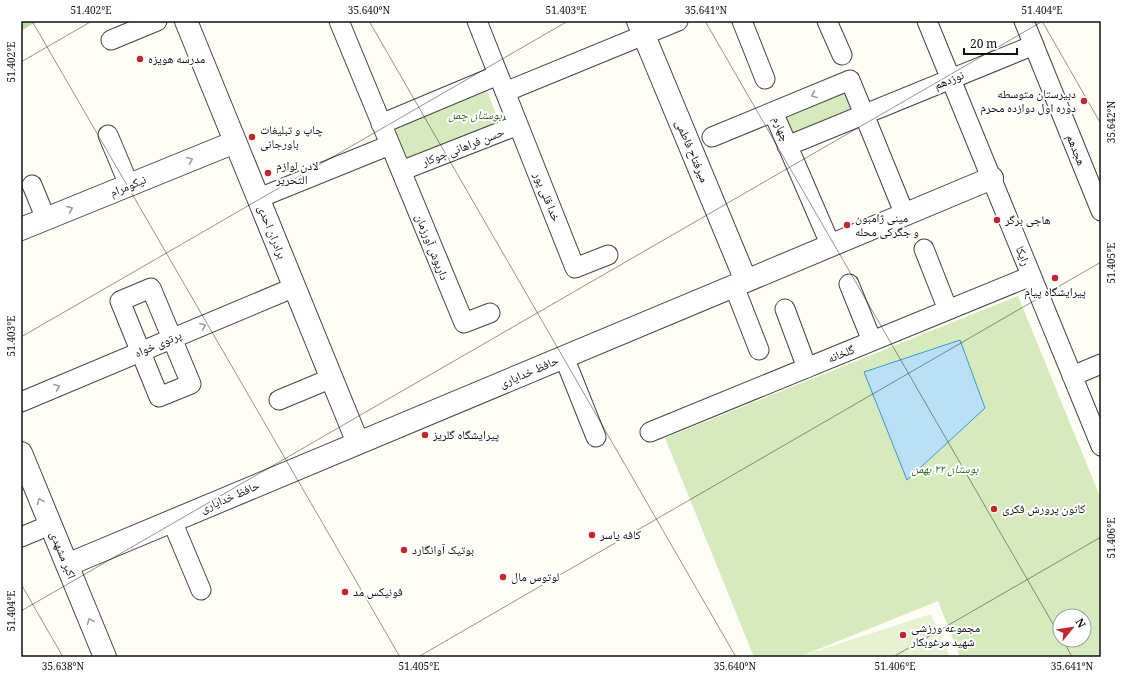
<svg xmlns="http://www.w3.org/2000/svg" width="1122" height="678" viewBox="0 0 1122 678" font-family="Georgia,'Noto Naskh Arabic',serif">
  <rect width="100%" height="100%" fill="#fffdf5"/>
  <path fill="#d5ebbd" fill-rule="evenodd" d="M846,85L856,111L792,137L782,111Z
    M487,91L500,124L408,161L395,129Z
    M1018,296L1101,499V657H960L938,601L799,657H754L665,438ZM1060,616H1084V640H1060Z"/>
  <path fill="#b9dc9c" d="M21,21H37L21,31Z"/>
  <path fill="#e6f2cf" d="M931,614L950,657H798Z"/>
  <path fill="#b9e0f7" stroke="#3f96cf" d="M960,340L985,408L907,480L864,372Z"/>
  <g fill="none" stroke-linecap="round" stroke-linejoin="round">
    <defs>
      <path id="minor" d="M339,21L464,323L490,313
        M477,21L575,268L608,255
        M742,21L765,79
        M827,21L842,55
        M927,21L1101,446
        M1024,21L1101,211
        M111,40L157,21
        M505,92L678,21
        M773,112L831,246
        M381,124L498,75
        M108,135L129,185
        M712,137L850,80L905,215
        M787,146L1034,45
        M401,171L518,125
        M32,185L46,219
        M259,198L390,145
        M924,249L948,310
        M849,284L872,341
        M734,286L759,350
        M151,288L191,384L159,397L120,301Z
        M785,309L807,368
        M564,357L596,437
        M1072,376L1101,364
        M279,400L332,378
        M21,402L295,287
        M650,432L1031,276
        M172,521L201,590
        M21,537L50,525"/>
      <path id="tertiary" d="M186,21L358,443
        M638,21L746,281
        M21,229L235,142
        M21,453L105,657
        M67,565L992,178"/>
    </defs>
    <use href="#minor" stroke="#444" stroke-width="21"/>
    <use href="#tertiary" stroke="#444" stroke-width="24"/>
    <use href="#minor" stroke="#fff" stroke-width="19"/>
    <use href="#tertiary" stroke="#fff" stroke-width="22"/>
  </g>
  <defs><path id="oneway-chevron" d="M-2-3.5L2.5 0L-2 3.5" fill="none" stroke-width="1.6" stroke-linecap="round" stroke-linejoin="round"/></defs>
  <g stroke="#a0a0a0">
    <use href="#oneway-chevron" transform="translate(814 95) rotate(158)"/>
    <use href="#oneway-chevron" transform="translate(190 160) rotate(-22)"/>
    <use href="#oneway-chevron" transform="translate(70 209) rotate(-22)"/>
    <use href="#oneway-chevron" transform="translate(203 326) rotate(-23)"/>
    <use href="#oneway-chevron" transform="translate(57 387) rotate(-23)"/>
    <use href="#oneway-chevron" transform="translate(40 501) rotate(-112)"/>
    <use href="#oneway-chevron" transform="translate(90 621) rotate(-112)"/>
  </g>
  <path fill="none" stroke="#111" stroke-width="1" stroke-opacity="0.45" d="M32,21L400,657M369,21L736,657M705,21L1060,636M1042,21L1101,124M21,62L92,21M21,337L568,21M21,584L63,657M21,611L1043,21M1063,640L1072,657M418,657L1101,262M893,657L1101,537"/>
  <g fill="#c4262e" stroke="#fff" stroke-width="1.5">
    <circle cx="140" cy="59" r="4"/>
    <circle cx="1084" cy="101" r="4"/>
    <circle cx="252" cy="137" r="4"/>
    <circle cx="268" cy="173" r="4"/>
    <circle cx="997" cy="220" r="4"/>
    <circle cx="847" cy="225" r="4"/>
    <circle cx="1055" cy="278" r="4"/>
    <circle cx="425" cy="435" r="4"/>
    <circle cx="994" cy="509" r="4"/>
    <circle cx="592" cy="535" r="4"/>
    <circle cx="404" cy="550" r="4"/>
    <circle cx="503" cy="577" r="4"/>
    <circle cx="345" cy="592" r="4"/>
    <circle cx="903" cy="635" r="4"/>
  </g>
  <g text-anchor="middle" stroke-width="4" stroke-linejoin="round" paint-order="stroke">
    <g font-size="12" fill="#111" stroke="#fff" text-anchor="start">
      <text x="148" y="63">مدرسه هویزه</text>
      <text x="1076" y="98" text-anchor="end">دبیرستان متوسطه<tspan x="1076" dy="14">دوره اول دوازده محرم</tspan></text>
      <text x="260" y="134">چاپ و تبلیغات<tspan x="260" dy="14">باورجانی</tspan></text>
      <text x="276" y="170">لادن لوازم<tspan x="276" dy="14">التحریر</tspan></text>
      <text x="855" y="222">مینی ژامبون<tspan x="855" dy="14">و جگرکی محله</tspan></text>
      <text x="1005" y="224">هاجی برگر</text>
      <text x="1055" y="296" text-anchor="middle">پیرایشگاه پیام</text>
      <text x="433" y="439">پیرایشگاه گلریز</text>
      <text x="1002" y="513">کانون پرورش فکری</text>
      <text x="600" y="539">کافه یاسر</text>
      <text x="412" y="554">بوتیک آوانگارد</text>
      <text x="511" y="581">لوتوس مال</text>
      <text x="353" y="596">فونیکس مد</text>
      <text x="911" y="632">مجموعه ورزشی<tspan x="911" dy="14">شهید مرغوبکار</tspan></text>
    </g>
    <g font-size="12" fill="#111" stroke="#fff">
      <text transform="translate(949 80) rotate(-22)" y="4">نوزدهم</text>
      <text transform="translate(781 129) rotate(68)" y="4">چهارم</text>
      <text transform="translate(463 147) rotate(-21)" y="4">حسن فراهانی جوکار</text>
      <text transform="translate(1076 150) rotate(68)" y="4">هجدهم</text>
      <text transform="translate(692 151) rotate(67)" y="4">میرفتاح فاطمی</text>
      <text transform="translate(128 186) rotate(-22)" y="4">نیکومرام</text>
      <text transform="translate(547 197) rotate(68)" y="4">خدا قلی پور</text>
      <text transform="translate(272 232) rotate(68)" y="4">برادران احدی</text>
      <text transform="translate(432 247) rotate(68)" y="4">داریوش آورزمان</text>
      <text transform="translate(1023 256) rotate(68)" y="4">رایکا</text>
      <text transform="translate(158 344) rotate(-23)" y="4">پرتوی خواه</text>
      <text transform="translate(841 354) rotate(-22)" y="4">گلخانه</text>
      <text transform="translate(529 372) rotate(-23)" y="4">حافظ خدایاری</text>
      <text transform="translate(230 497) rotate(-23)" y="4">حافظ خدایاری</text>
      <text transform="translate(63 555) rotate(68)" y="4">اکبر مشهدی</text>
    </g>
    <g font-size="12" font-style="italic" fill="#2f6b1f" stroke="#fff">
      <text x="475" y="119">بوستان چمن</text>
      <text x="945" y="473">بوستان ۲۲ بهمن</text>
    </g>
  </g>
  <rect width="1122" height="678" fill="none" stroke="#ffffff" stroke-width="44"/>
  <g transform="translate(1072 628) rotate(60)"><circle r="19" fill="#ffffff" stroke="#a0a0a0"/>
  <path d="M0-3L7 15L0 10L-7 15Z" fill="#c4262e"/>
  <text y="-6" font-size="11" font-weight="bold" text-anchor="middle" fill="#111111">N</text>
  </g>
  <path d="M964 48v6h53v-6" fill="none" stroke="#111111" stroke-width="2"/>
  <text x="970" y="48" font-size="12" fill="#111111" stroke="#ffffff" stroke-width="3" paint-order="stroke">20 m</text>
  <rect x="22" y="22" width="1078" height="634" fill="none" stroke="#111" stroke-width="1.5"/>
  <g font-size="10" text-anchor="middle" fill="#111">
    <text x="91" y="14">51.402°E</text>
    <text x="369" y="14">35.640°N</text>
    <text x="566" y="14">51.403°E</text>
    <text x="706" y="14">35.641°N</text>
    <text x="1042" y="14">51.404°E</text>
    <text transform="translate(11 62) rotate(-90)" y="4">51.402°E</text>
    <text transform="translate(1111 122) rotate(-90)" y="4">35.642°N</text>
    <text transform="translate(1111 263) rotate(-90)" y="4">51.405°E</text>
    <text transform="translate(11 336) rotate(-90)" y="4">51.403°E</text>
    <text transform="translate(1111 538) rotate(-90)" y="4">51.406°E</text>
    <text transform="translate(11 611) rotate(-90)" y="4">51.404°E</text>
    <text x="63" y="670">35.638°N</text>
    <text x="419" y="670">51.405°E</text>
    <text x="735" y="670">35.640°N</text>
    <text x="895" y="670">51.406°E</text>
    <text x="1072" y="670">35.641°N</text>
  </g>
</svg>
